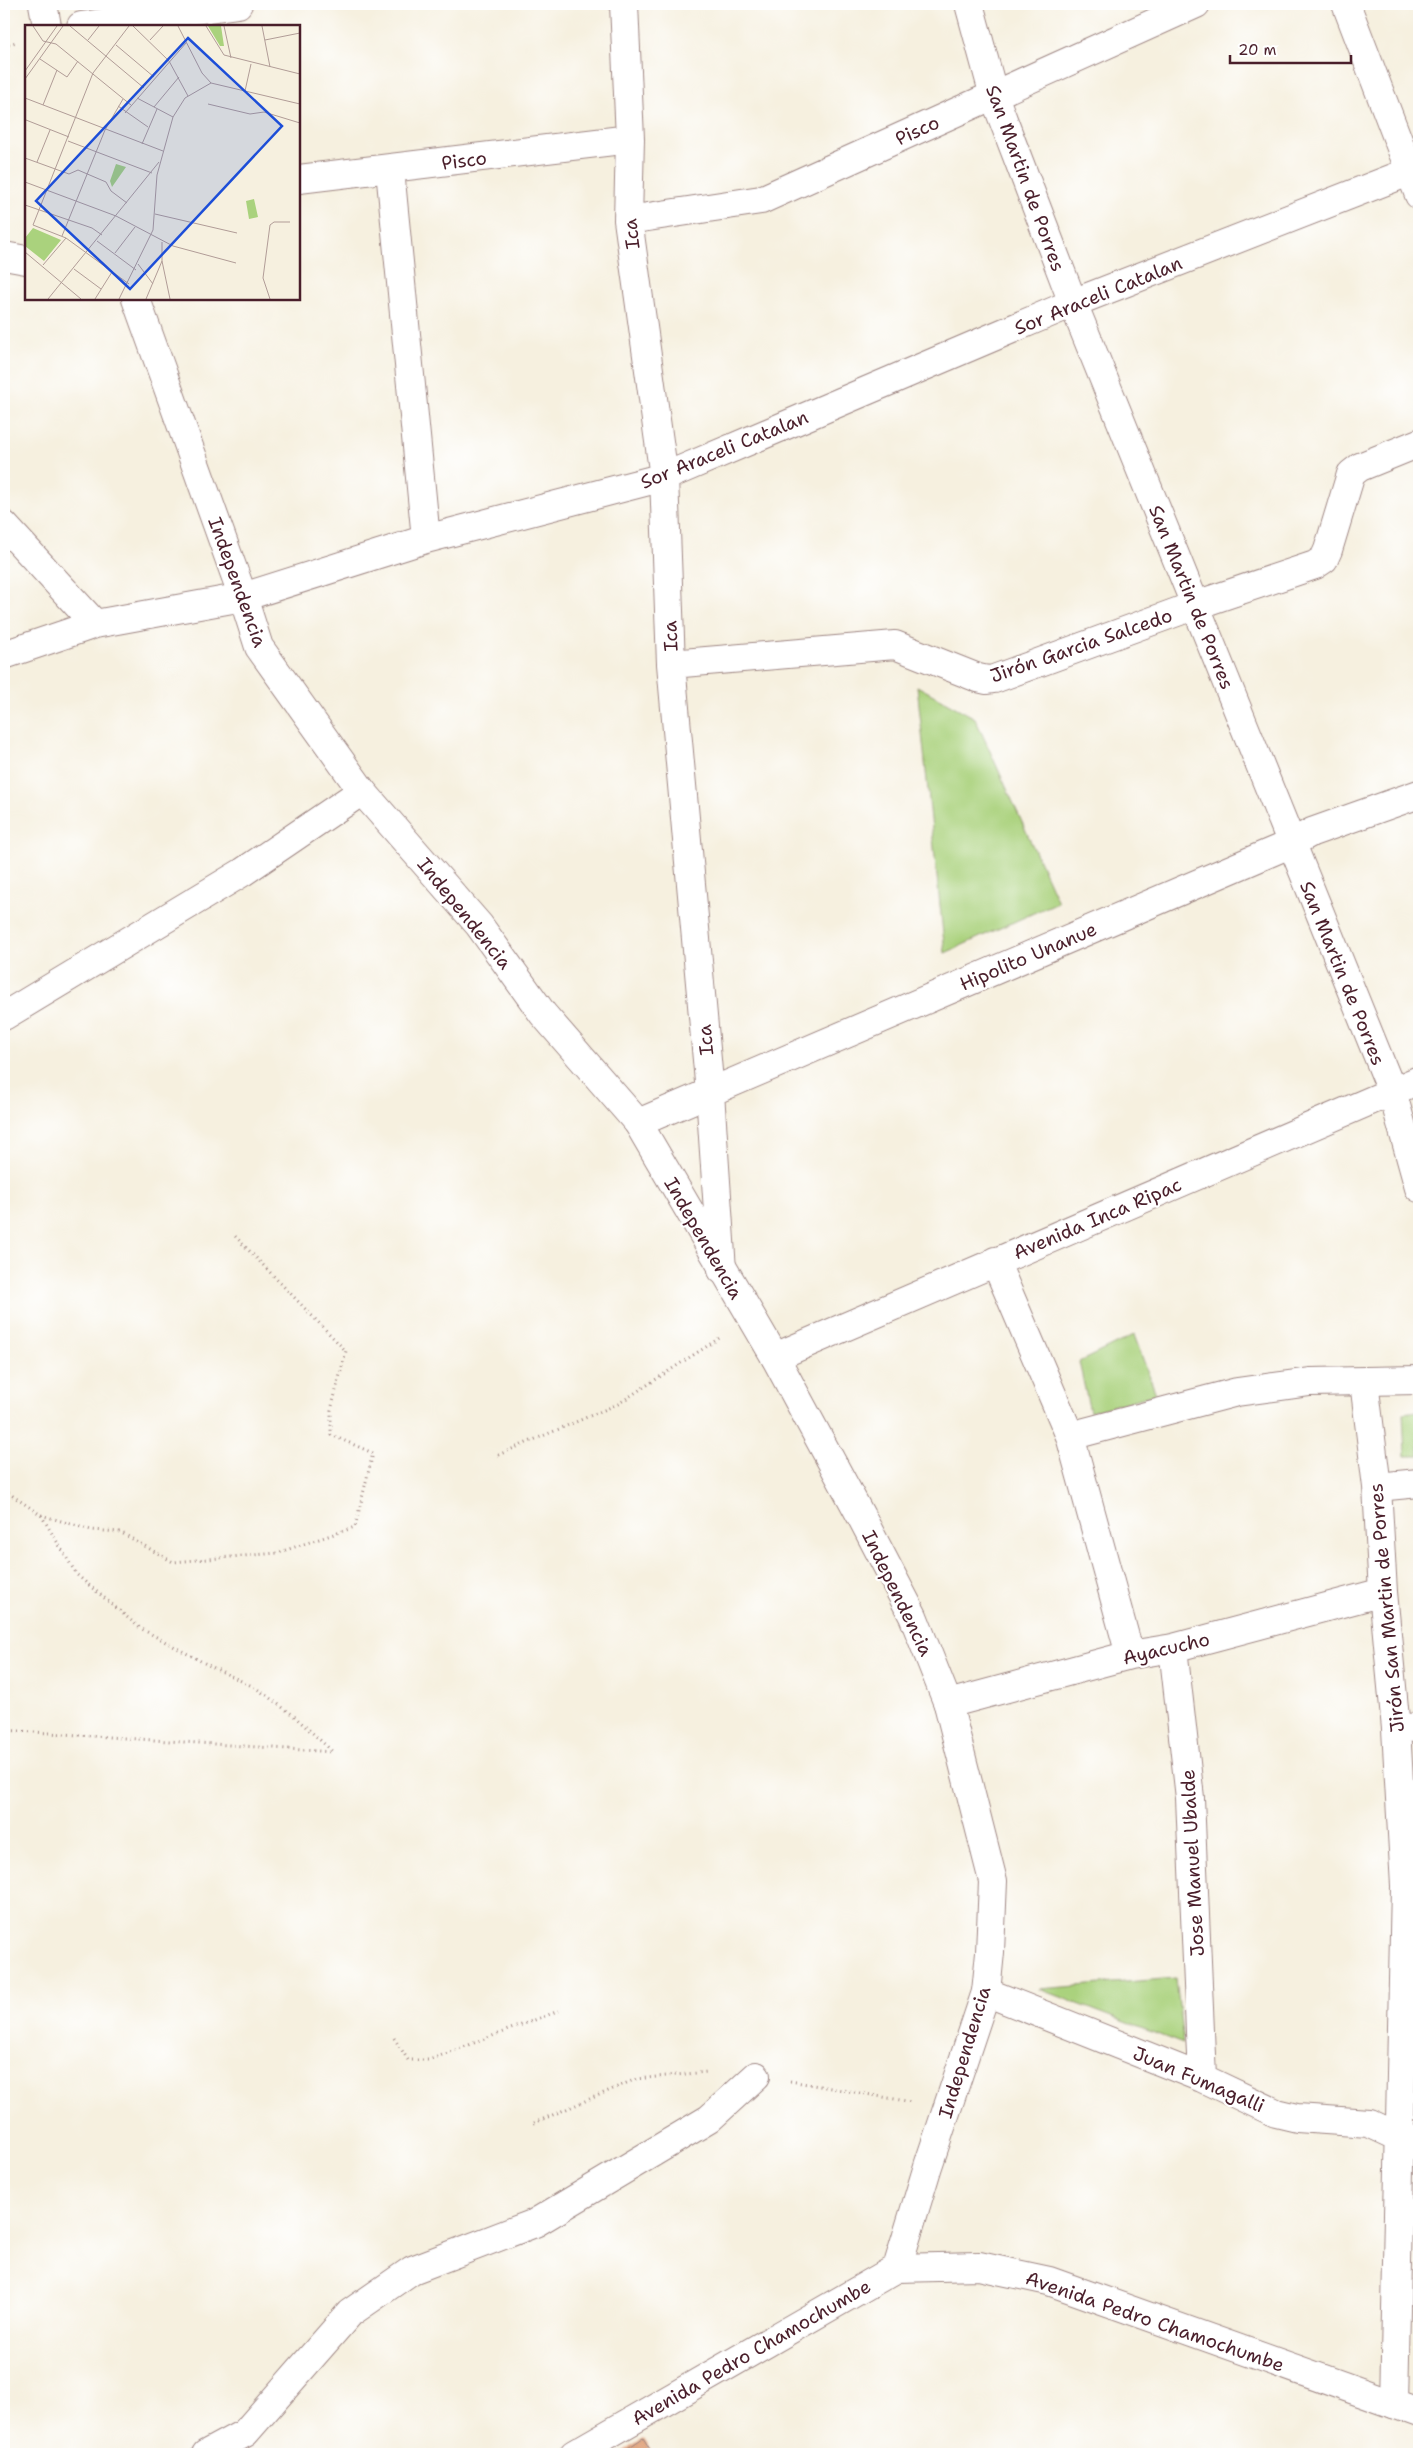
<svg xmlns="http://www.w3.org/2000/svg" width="1423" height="2458" viewBox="0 0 1423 2458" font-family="'Shantell Sans',sans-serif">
  <rect width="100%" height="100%" fill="#fff"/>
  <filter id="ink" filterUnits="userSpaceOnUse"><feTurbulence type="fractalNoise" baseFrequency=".02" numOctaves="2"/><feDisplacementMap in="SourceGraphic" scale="10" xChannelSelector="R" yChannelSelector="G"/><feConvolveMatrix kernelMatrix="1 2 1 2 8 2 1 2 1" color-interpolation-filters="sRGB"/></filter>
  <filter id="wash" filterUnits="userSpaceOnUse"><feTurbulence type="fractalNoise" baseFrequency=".0096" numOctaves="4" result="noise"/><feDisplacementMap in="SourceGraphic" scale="20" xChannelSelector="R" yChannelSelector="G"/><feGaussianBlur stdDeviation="1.12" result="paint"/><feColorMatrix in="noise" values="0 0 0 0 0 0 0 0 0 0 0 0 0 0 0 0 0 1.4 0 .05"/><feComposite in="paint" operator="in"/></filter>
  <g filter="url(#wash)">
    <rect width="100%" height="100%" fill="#f6f0df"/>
    <path fill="#aad27d" stroke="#7a7854" d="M917,686L975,718L1058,902L945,953Z
      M1134,1335L1156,1394L1090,1412L1079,1362Z
      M1419,1411V1456H1405L1403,1413Z
      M1176,1978L1183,2044L1039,1989Z"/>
    <g id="blocks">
      <path fill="#dc9a70" d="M643,2438L653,2454H619Z"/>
    </g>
  </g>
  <g filter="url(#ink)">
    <use href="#blocks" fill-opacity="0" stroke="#a08885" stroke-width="1"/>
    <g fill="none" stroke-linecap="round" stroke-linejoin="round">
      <defs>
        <path id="minor" d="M624,4L630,139L628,220L664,477L671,664L710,1093L722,1270
          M969,4L994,96L1073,303L1392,1091L1419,1188
          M1346,4L1419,195
          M81,26L238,4
          M390,170L426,539
          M299,179L630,139
          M628,220L761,200L1196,4
          M4,256L26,260
          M4,525L95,624
          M4,655L95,624L243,597L426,539L664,477L1073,303L1419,168
          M671,664L895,645L978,678L987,680L994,679L1196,605L1315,565L1324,559L1328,550L1351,474L1360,467L1419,443
          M4,1016L243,872L362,791
          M638,1123L1290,844L1312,832L1419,794
          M995,1261L1070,1436L1130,1655
          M775,1357L1419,1080
          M1364,1382L1377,1487L1383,1592L1396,1729L1405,1886L1394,2404
          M1070,1436L1237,1392L1310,1382L1419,1380
          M1377,1487L1419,1483
          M1173,1648L1190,1798L1202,2078
          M948,1704L1130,1655L1173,1648L1383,1592
          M1396,1729L1419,1727
          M986,1992L1202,2078L1276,2113L1297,2118L1369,2123L1401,2138L1418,2139
          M206,2454L245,2433L350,2313L412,2270L535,2223L709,2119L756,2076"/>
        <path id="tertiary" d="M43,4L47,26
          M136,299L243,597L259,647L362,791L479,925L543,1014L638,1123L775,1357L862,1518L913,1616L948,1704L993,1881L990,1952L986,1992L928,2166L897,2268
          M574,2454L897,2268L979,2266L1049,2281L1419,2413"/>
      </defs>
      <use href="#minor" stroke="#a08885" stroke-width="30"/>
      <use href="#tertiary" stroke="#a08885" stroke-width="30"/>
      <path stroke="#a08885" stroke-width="3" stroke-dasharray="1 4" stroke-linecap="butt" d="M4,46L16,42
        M498,1455L618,1404L721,1337
        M4,1490L41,1515L77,1575L140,1628L208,1665L256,1688L293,1715L333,1752
        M41,1515L91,1530L120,1532L173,1562L277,1553L355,1527L373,1453L331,1435V1410L346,1351L234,1235
        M4,1730L333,1752
        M394,2038L408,2060H429L561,2010
        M790,2081L912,2102
        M534,2123L636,2079L707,2072"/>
      <use href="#minor" stroke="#fff" stroke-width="28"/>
      <use href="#tertiary" stroke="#fff" stroke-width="28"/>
    </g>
  </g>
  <g text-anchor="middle" stroke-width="4.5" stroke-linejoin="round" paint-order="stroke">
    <g font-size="19" fill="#4a1f2b" stroke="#fff">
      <text transform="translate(917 130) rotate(-24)" y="7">Pisco</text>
      <text transform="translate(464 160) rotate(-7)" y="7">Pisco</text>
      <text transform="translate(1026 178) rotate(70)" y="7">San Martin de Porres</text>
      <text transform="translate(631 234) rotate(-96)" y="7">Ica</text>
      <text transform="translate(1098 295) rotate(-22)" y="7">Sor Araceli Catalan</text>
      <text transform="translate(724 449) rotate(-22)" y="7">Sor Araceli Catalan</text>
      <text transform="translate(238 582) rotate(70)" y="7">Independencia</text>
      <text transform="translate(1192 597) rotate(68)" y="7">San Martin de Porres</text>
      <text transform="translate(670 636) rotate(-92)" y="7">Ica</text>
      <text transform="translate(1081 645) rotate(-19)" y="7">Jirón Garcia Salcedo</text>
      <text transform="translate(465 913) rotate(51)" y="7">Independencia</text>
      <text transform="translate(1028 956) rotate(-23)" y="7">Hipolito Unanue</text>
      <text transform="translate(1343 973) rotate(68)" y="7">San Martin de Porres</text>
      <text transform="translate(705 1040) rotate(-95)" y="7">Ica</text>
      <text transform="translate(1097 1218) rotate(-23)" y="7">Avenida Inca Ripac</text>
      <text transform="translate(704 1238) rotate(60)" y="7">Independencia</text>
      <text transform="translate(898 1593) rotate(64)" y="7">Independencia</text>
      <text transform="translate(1386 1608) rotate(-95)" y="7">Jirón San Martin de Porres</text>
      <text transform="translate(1166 1648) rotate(-13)" y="7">Ayacucho</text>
      <text transform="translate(1192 1863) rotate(-93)" y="7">Jose Manuel Ubalde</text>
      <text transform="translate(964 2052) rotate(-73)" y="7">Independencia</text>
      <text transform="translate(1199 2079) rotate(23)" y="7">Juan Fumagalli</text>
      <text transform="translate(1155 2321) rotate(19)" y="7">Avenida Pedro Chamochumbe</text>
      <text transform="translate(751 2352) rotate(-30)" y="7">Avenida Pedro Chamochumbe</text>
    </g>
  </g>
  <g transform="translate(25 25)">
    <rect width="275" height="275" fill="#f6f0df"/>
    <path d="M183,1H196L199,21H195ZM91,139L101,142L87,162L85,156ZM229,174L233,192L224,194L221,176ZM8,203L36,215L19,236L0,221V213Z" fill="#aad27d"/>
    <path fill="none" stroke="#b19c97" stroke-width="1" d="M8,1L18,16L31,19L106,80M45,1L119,63M108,1L144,36L163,71M153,1L177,48L186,58L275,79M181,1L199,30L275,49M199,1L206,33M237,1L245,42M63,15L74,1M125,15L138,1M240,15L275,8M91,20L129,52M15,34L42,52L53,36M0,46L32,1M0,54L38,1M220,66L226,39M0,73L138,126M112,73L148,92M183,79L225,89L239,87L275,98M18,80L32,45M93,81L123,102M129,82L154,52M100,88L161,18M1,95L44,112M43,116L127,148M117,119L132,84M0,133L44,149L53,145L81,157L86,166L102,178M12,137L25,105M0,157L91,191L148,221L211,238M0,180L67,203L77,210M130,189L212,208M37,211L80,105L98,74M72,216L111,245M137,217V236L145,274M0,227L56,274M90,228L110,202M113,239L128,259M18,240L41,213M49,244L76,264M104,259L41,213L8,200L68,48L104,1M23,274L134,137M70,274L87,247M94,274L128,205L132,150L148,92L160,73L186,58M121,274L137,236M245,274L238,253L245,200L249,197H265"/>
    <path fill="#1d4ed8" fill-opacity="0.15" stroke="#1d4ed8" stroke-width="2.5" d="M163,13L257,101L105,264L11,176Z"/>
    <rect width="275" height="275" fill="none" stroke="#4a1f2b" stroke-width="2.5"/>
  </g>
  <rect width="1423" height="2458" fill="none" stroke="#fff" stroke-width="20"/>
  <path d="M1230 55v8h121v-8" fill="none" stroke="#4a1f2b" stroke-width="2.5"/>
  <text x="1238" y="55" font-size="15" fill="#4a1f2b" stroke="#ffffff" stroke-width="4" paint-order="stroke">20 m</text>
</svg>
